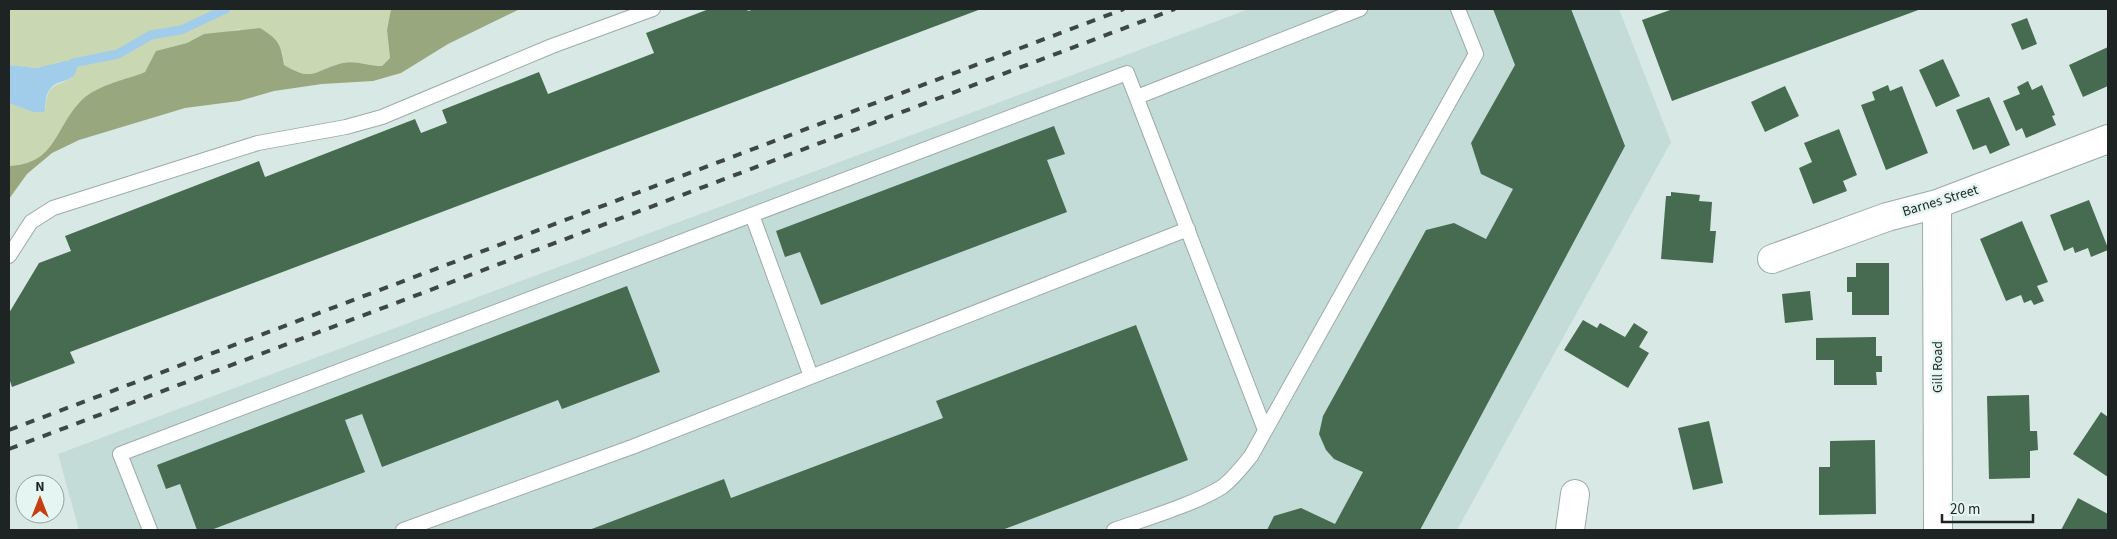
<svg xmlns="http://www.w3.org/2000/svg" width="2117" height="539" viewBox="0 0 2117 539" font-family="'Source Sans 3',sans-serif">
  <rect width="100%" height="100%" fill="#d8e9e5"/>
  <path fill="#c4dcd7" d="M1249,9H1619L1671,142L1457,530H79L58,454Z"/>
  <path fill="#cad7b3" d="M9,9H391L387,30L390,58L382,66C370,66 354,60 343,63C314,70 315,83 284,65L282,52L239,29L222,34H204L187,43L157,51L145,72L129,78L67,120L56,141L42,156L24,166H9V103L33,112L46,108C46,85 54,87 72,78L58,62C43,71 26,67 9,65Z"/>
  <path fill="#98a77d" d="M391,9H520L448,44L401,73L373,81L322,84L274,91L239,101L185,108L79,140L52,153L27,174L9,199V166C55,164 54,131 79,103C95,85 123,81 145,72L156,51L187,43L204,34L260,28C278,39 281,44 284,65C314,83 314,70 343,63C354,60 370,66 382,66L390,58L387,30Z"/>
  <path fill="#a2cdea" d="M65,61L73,63L77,68C75,84 58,78 50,89C44,96 47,104 44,112H33L9,103V65L37,68Z"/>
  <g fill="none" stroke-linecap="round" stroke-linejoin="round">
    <path stroke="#a2cdea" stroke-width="9" d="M65,69L73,63L118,54L151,35L181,30L226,9"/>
  </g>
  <path fill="#466b50" d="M709,9H747L748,11L755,9H981L70,352L75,363L12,387L9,378V313L39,263L71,251L65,236L259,161L265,177L415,119L421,133L447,123L442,110L539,72L548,94L654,53L646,33Z
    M1493,9H1571L1625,146L1420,530H1267L1274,516L1301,508L1335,524L1363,472L1334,459L1326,450L1319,434L1323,416L1426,230L1454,223L1486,239L1513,189L1481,174L1471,143L1515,65Z
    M1673,9H1921L1672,101L1642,20Z
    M2027,18L2037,44L2022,50L2011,24Z
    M2108,47V86L2083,97L2069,65Z
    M1943,59L1960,96L1936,107L1919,70Z
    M2028,81L2032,90L2042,85L2055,115L2052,116L2056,125L2026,138L2022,128L2016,131L2003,101L2020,94L2017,87Z
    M1888,85L1890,91L1902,86L1928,153L1886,170L1861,105L1875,100L1872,92Z
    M1785,86L1799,116L1765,132L1751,102Z
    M1989,97L2010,145L1990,154L1986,145L1973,150L1956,110Z
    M1054,126L1065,154L1047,160L1067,212L821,305L800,252L785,257L776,231Z
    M1839,129L1857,175L1843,181L1847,191L1813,204L1799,168L1812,162L1804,143Z
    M1671,192L1700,195L1699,201L1712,202L1710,231H1716L1713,263L1661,259L1666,196H1671Z
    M2089,200L2108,248V250L2091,257L2088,248L2075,253L2073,247L2064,251L2050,215Z
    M2022,221L2048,282L2037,286L2044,301L2034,305L2031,300L2024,303L2021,295L2006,301L1980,239Z
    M1856,263H1889V315H1852V292H1847V277H1856Z
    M627,286L660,372L562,409L558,400L382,467L362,414L345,420L365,472L211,530H197L180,484L166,489L157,465Z
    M1810,291L1813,320L1785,323L1782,294Z
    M1583,320L1597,328L1600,323L1625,337L1634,323L1648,332L1639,347L1649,353L1628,388L1564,350Z
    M1136,325L1188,460L1002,530H589L724,479L731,498L943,418L936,401Z
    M1876,337V356H1882V372H1876L1877,385H1834V360H1816V338Z
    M2029,395L2030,431H2037L2038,450L2030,451V478L1989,479L1987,396Z
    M2101,412L2108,417V477L2073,454Z
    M1709,421L1723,483L1693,490L1678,428Z
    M1875,440L1876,514L1819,515V467H1830V441Z
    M2078,498L2108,514V530H2061Z"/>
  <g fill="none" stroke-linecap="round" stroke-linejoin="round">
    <defs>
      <path id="lane" d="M1137,97L1360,9
        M752,215L811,376
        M9,256L31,222L53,208L258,143L346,127L382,117L552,46L653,9
        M150,530L120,454L1127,73L1265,430
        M403,530L632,447L1188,229
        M1114,530C1145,519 1195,504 1222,487C1233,479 1242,467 1251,456L1476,54L1458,9"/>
      <path id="street" d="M1937,204L1938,530
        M1772,259L1887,217L1937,204L2108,139
        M1570,530L1575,494"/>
    </defs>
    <use href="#lane" stroke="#9baba7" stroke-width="16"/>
    <use href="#street" stroke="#9baba7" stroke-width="30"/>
    <use href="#lane" stroke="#fff" stroke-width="14"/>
    <use href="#street" stroke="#fff" stroke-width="28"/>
    <path stroke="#3f4746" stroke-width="4" stroke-dasharray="9 9" stroke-linecap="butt" d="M9,430L1124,9
      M9,449L1175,9"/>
  </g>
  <g text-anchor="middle" stroke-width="5" stroke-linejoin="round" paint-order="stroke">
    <g font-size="14" fill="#1e2423" stroke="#e5f6f2">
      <text transform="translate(1940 200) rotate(-17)" y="5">Barnes Street</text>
      <text transform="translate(1937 367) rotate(-90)" y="5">Gill Road</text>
    </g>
  </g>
  <rect width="2117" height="539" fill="none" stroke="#1e2423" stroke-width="20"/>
  <g transform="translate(40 499)"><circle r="24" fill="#e5f6f2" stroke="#95a29f"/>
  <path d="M0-4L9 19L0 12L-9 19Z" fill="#c63e0d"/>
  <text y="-8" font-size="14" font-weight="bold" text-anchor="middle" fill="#1e2423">N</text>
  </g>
  <path d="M1942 514v8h91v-8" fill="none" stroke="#1e2423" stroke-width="2.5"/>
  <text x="1950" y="514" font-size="15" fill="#1e2423" stroke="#e5f6f2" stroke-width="4" paint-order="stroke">20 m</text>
</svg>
